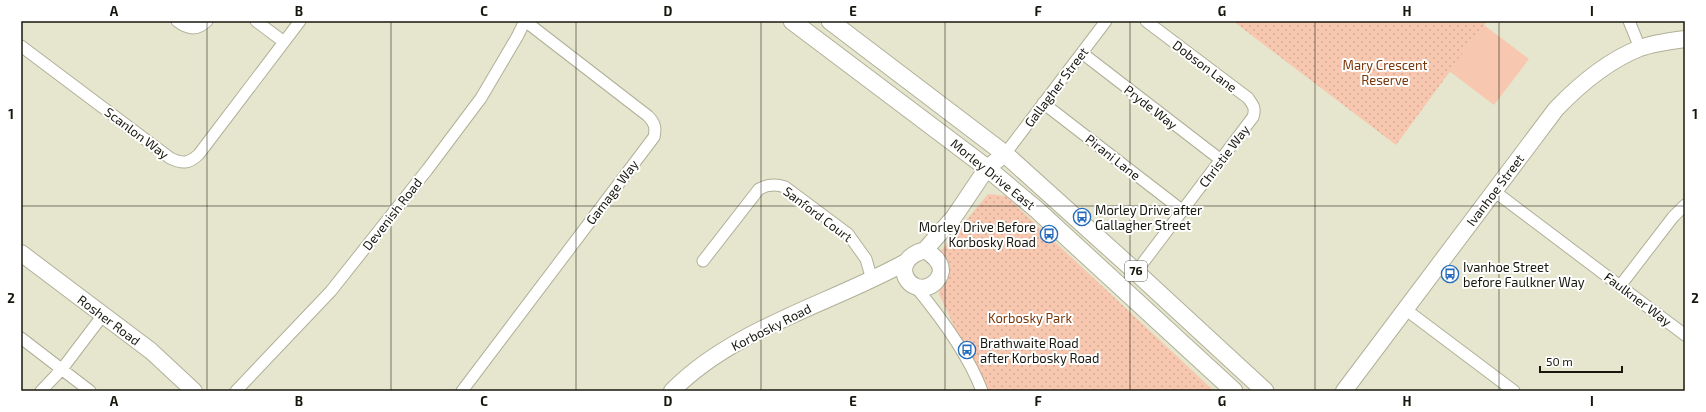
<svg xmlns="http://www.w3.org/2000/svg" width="1706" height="412" viewBox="0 0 1706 412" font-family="'Exo 2',sans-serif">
  <defs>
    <pattern id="grass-dots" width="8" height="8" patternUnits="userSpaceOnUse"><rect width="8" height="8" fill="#f7c7af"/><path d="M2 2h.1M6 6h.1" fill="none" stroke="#d3aa95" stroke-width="1.8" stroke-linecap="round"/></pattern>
  </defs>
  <rect width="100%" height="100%" fill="#e6e6ce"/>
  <path fill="url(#grass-dots)" d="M1233,21H1487L1396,145Z
    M988,194L1006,196L1214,391H984L939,294L940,252Z"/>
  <path fill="#f7c7af" d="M1484,25L1529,59L1494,105L1449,71Z"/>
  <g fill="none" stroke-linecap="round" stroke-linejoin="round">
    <defs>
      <path id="street" d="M177,21C187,29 197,31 207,21
        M256,21L284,42
        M1629,21L1640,48
        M21,46L170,158C182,164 189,164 199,154L300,21
        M1082,53L1221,160
        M1043,103L1183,211
        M1005,154L1106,21
        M1494,191L1685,335
        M703,261L759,189C768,184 776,184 785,187L848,234L866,259L872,280
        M1136,272L1253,117C1256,108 1253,105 1248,98L1146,21
        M915,286C939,315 969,356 982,391
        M1620,286L1673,217L1685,205
        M1405,309L1514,391
        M21,338L90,391
        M41,391L62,369L103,315
        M236,391L331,291L427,170L481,98L517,37L525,21
        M462,391L654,137C656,128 655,123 648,116L525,21"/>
      <path id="secondary" d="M925,250L954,217L987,168L1005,154
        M925,250C933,255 941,261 941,271C940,277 937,281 933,284C911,300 885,261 925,250Z
        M21,253L151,351L194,391
        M672,391C734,328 830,304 906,262
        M1344,391L1556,109C1580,84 1607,61 1640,48C1654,43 1670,41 1685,39"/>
      <path id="primary" d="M792,21L987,168L1036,209L1234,391
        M830,21L1005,154L1136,272L1265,391"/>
    </defs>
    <use href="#street" stroke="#b0b099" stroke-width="13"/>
    <use href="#secondary" stroke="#b0b099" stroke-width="18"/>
    <use href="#primary" stroke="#b0b099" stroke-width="19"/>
    <use href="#street" stroke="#fff" stroke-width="11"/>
    <use href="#secondary" stroke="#fff" stroke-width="16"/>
    <use href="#primary" stroke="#fff" stroke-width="17"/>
  </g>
  <path fill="none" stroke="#17170e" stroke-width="1" stroke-opacity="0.55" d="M207,21V391M391,21V391M576,21V391M761,21V391M945,21V391M1130,21V391M1315,21V391M1499,21V391M21,206H1685"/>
  <defs>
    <symbol id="bus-ring" viewBox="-11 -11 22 22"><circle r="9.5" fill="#fff" stroke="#246bbb" stroke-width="1.5"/><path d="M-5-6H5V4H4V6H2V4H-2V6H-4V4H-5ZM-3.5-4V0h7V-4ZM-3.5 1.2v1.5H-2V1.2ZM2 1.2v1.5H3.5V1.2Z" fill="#246bbb"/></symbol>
  </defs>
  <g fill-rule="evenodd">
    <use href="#bus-ring" x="1072" y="207" width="20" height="20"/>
    <use href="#bus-ring" x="1039" y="224" width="20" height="20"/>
    <use href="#bus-ring" x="1440" y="264" width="20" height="20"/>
    <use href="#bus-ring" x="957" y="340" width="20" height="20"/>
  </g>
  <g text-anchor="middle" stroke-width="4" stroke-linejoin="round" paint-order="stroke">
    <rect fill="#fff" stroke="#5d5d56" stroke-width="1" x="1125" y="261" width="22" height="20" rx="3"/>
    <g font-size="12" font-weight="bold" fill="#17170e">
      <text x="1136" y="275">76</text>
    </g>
    <g font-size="13" fill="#793608" stroke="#fff">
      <text x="1385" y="70">Mary Crescent<tspan x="1385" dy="15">Reserve</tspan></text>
      <text x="1030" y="323">Korbosky Park</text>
    </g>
    <g font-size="13" fill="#17170e" stroke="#fff">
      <text transform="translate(1205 66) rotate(37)" y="5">Dobson Lane</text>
      <text transform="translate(1056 87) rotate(-53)" y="5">Gallagher Street</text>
      <text transform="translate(1151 107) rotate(38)" y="5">Pryde Way</text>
      <text transform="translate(137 133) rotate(37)" y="5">Scanlon Way</text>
      <text transform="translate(1224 156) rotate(-53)" y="5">Christie Way</text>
      <text transform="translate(1113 157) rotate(38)" y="5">Pirani Lane</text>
      <text transform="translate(993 174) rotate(39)" y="5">Morley Drive East</text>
      <text transform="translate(1495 190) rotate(-53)" y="5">Ivanhoe Street</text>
      <text transform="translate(612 192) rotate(-53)" y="5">Gamage Way</text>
      <text transform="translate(392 214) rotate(-52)" y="5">Devenish Road</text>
      <text transform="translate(818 214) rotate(37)" y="5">Sanford Court</text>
      <text transform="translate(1638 299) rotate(37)" y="5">Faulkner Way</text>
      <text transform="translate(109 320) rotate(37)" y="5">Rosher Road</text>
      <text transform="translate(771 327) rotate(-27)" y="5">Korbosky Road</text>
    </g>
    <g font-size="13" fill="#17170e" stroke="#fff" text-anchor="start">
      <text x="1095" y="215">Morley Drive after<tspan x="1095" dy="15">Gallagher Street</tspan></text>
      <text x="1036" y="232" text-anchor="end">Morley Drive Before<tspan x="1036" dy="15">Korbosky Road</tspan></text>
      <text x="1463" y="272">Ivanhoe Street<tspan x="1463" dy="15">before Faulkner Way</tspan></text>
      <text x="980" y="348">Brathwaite Road<tspan x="980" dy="15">after Korbosky Road</tspan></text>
    </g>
  </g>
  <rect width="1706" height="412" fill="none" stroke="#ffffff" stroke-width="44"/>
  <path d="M1540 366v6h82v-6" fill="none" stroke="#17170e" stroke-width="2"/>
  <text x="1546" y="366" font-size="12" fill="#17170e" stroke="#ffffff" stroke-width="3" paint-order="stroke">50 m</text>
  <rect x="22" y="22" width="1662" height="368" fill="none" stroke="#17170e" stroke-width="1.5"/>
  <g font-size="13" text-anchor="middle" font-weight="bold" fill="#17170e">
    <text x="114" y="16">A</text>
    <text x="299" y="16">B</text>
    <text x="484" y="16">C</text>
    <text x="668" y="16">D</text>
    <text x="853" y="16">E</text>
    <text x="1038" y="16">F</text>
    <text x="1222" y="16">G</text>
    <text x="1407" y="16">H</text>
    <text x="1592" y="16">I</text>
    <text x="11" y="119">1</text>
    <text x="1695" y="119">1</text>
    <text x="11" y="303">2</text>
    <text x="1695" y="303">2</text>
    <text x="114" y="406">A</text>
    <text x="299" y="406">B</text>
    <text x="484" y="406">C</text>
    <text x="668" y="406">D</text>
    <text x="853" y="406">E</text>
    <text x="1038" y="406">F</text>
    <text x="1222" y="406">G</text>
    <text x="1407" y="406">H</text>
    <text x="1592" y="406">I</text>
  </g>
</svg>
